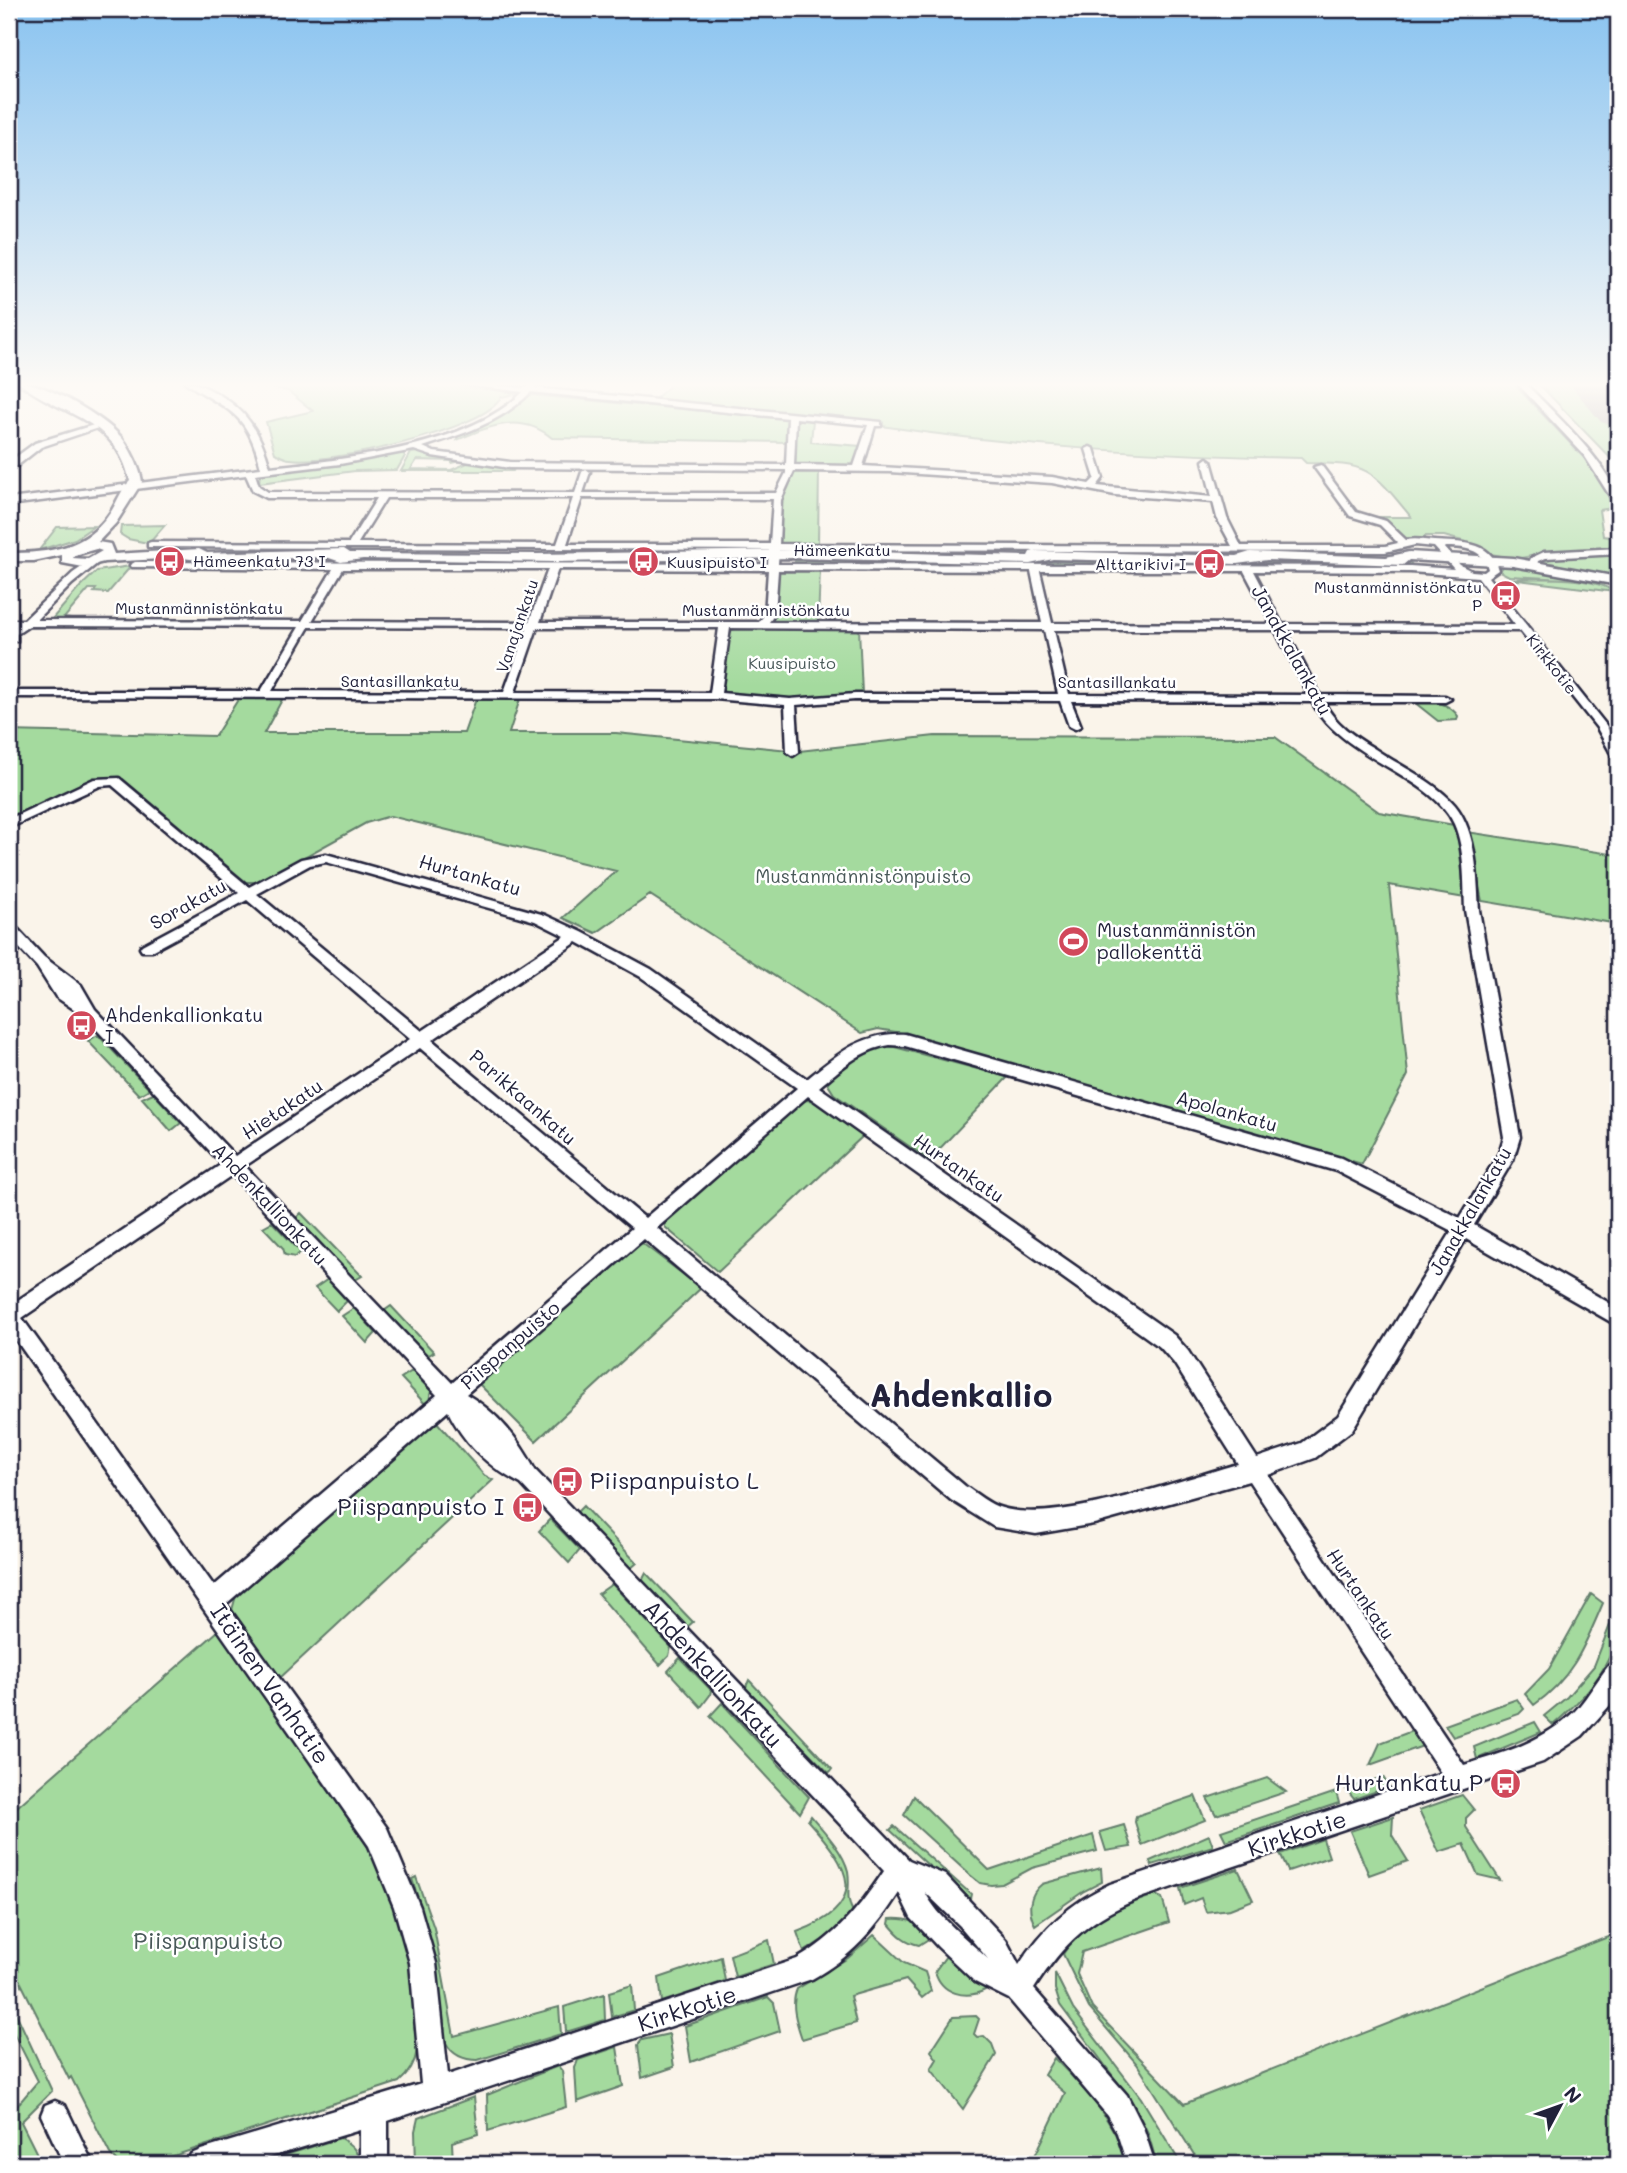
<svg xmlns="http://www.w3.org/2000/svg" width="1627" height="2173" viewBox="0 0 1627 2173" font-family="Mali,sans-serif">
  <rect width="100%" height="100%" fill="#faf4ea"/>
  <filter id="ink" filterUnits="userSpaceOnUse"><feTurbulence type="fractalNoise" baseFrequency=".0143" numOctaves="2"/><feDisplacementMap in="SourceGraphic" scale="14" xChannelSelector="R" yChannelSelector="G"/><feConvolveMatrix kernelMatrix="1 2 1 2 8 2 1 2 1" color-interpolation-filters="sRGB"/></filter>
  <g filter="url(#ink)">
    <path fill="#a4da9e" stroke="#637e6c" stroke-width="2" d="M249,382H431L506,390L515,394L501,397C487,430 326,465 290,459C285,459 279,455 275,453L266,422L313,411L288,391Z
      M674,382L796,386L799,382H1512L1604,479L1618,507L1599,510L1603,536L1618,538V547L1551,552L1516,559L1491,554L1477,545L1444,536H1425V539L1404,538L1370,517H1411C1372,469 1369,463 1306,463L1301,458C1150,455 995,446 845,420C826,416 806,420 788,412L655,399Z
      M1537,382L1576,383L1618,431V466Z
      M530,395L788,419L787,442L552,438C521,412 490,426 457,440L458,434L510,409Z
      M799,420H813L811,442L861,446L853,465H795L793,463L796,421Z
      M401,451L405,456L397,470L355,471L259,483L260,475L264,473Z
      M419,452L461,461L452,463V461L417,460L411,469L451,470L470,462L515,467L513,471H401L411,453Z
      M819,469L818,545L782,544L779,542C780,517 778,490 796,470Z
      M165,525L151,541L153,544L128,539L120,534L121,526Z
      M94,526L75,539L39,550L57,527Z
      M795,549L1024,551L1025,553H795Z
      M1618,555V579L1542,561L1559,557Z
      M349,559L554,560L553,564L347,563Z
      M795,561L1028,562L1029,566L795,565Z
      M1034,561L1181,562L1199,565L1243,563L1244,566H1037Z
      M1247,562H1410L1413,567L1248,566Z
      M131,566L108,593L94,592L96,589H89L64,618L85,621L51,620L80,587L97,571Z
      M1518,566L1602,581L1509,576L1499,571L1502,567Z
      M782,569H820L818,624L772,622L777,571Z
      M1503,579C1533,579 1590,574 1615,592L1518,580L1497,581L1503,590L1497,589L1493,581Z
      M739,627L859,628L862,694L803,700L724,692L721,688L728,632Z
      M239,698H283L264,733H464L476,699H520L509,733H616L799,751L935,736L1275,737L1379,812L1454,825L1458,837L1465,898L1389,885L1408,1075L1362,1164L902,1033L878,1029L862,1033L650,895L596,933L563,918L616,871L390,816L366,823L259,882H246L123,779L95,780L9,819V731L215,736Z
      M1414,702C1430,700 1448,702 1458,716L1457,720L1438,721Z
      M1467,832L1618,855V924L1482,901Z
      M98,1035L149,1089L139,1095L88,1041Z
      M887,1045L1008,1077L929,1160L834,1094L827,1083C841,1063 864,1049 887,1045Z
      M153,1093L181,1123L171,1131L142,1098Z
      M808,1100L815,1101L864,1135L718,1272L665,1227V1218L801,1101Z
      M301,1213L362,1276L355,1280L296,1218Z
      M272,1222L301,1252L295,1257L285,1255L283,1248L263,1227Z
      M642,1243L701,1288L536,1441L479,1384L483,1377L635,1244Z
      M328,1279L347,1301L337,1311L315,1288Z
      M391,1306L434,1352L427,1356L384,1311Z
      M354,1308L376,1333L367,1343L342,1316Z
      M412,1371L431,1391L428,1407L401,1378Z
      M435,1420L484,1475L493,1480L280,1678L232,1610L237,1592Z
      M583,1506L637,1563L630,1569L577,1512Z
      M550,1519L580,1550L569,1563L539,1531Z
      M646,1573L693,1622L686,1628L642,1581Z
      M612,1584L671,1647L669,1656L660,1665L598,1594Z
      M1591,1594L1603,1603C1585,1645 1573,1678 1534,1705L1525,1694L1549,1669Z
      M1617,1607C1625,1654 1586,1697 1553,1725L1544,1716L1567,1697L1594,1666Z
      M218,1631C258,1686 298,1740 335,1797C358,1831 382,1865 395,1904C406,1936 411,1971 415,2004C418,2034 424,2061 399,2082L161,2160L144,2164H120L110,2154L71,2077L69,2079L9,1959V1814Z
      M680,1658L711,1690L710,1695L701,1707L668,1671Z
      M749,1680L832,1769L829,1773L745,1689Z
      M1517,1699L1524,1709L1519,1714L1453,1737L1445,1725Z
      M722,1703L809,1797L800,1813L710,1716Z
      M1535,1722L1541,1732L1477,1759L1474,1747Z
      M1412,1731L1423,1746L1370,1765L1380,1743Z
      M1383,1777L1389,1787L1354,1799L1346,1789Z
      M1267,1778L1286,1792L1216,1815L1207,1798Z
      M1336,1792L1339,1803L1226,1841L1221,1831Z
      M1462,1795L1474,1810L1466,1818V1827L1500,1880L1478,1875L1464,1844L1439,1852L1419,1810Z
      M914,1796L989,1870L1093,1835L1097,1851L1032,1868L1002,1884L991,1885L980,1883L970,1875L904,1815Z
      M1195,1796L1205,1820L1142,1845L1135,1822L1136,1816Z
      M811,1816C824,1831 843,1851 848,1871C851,1889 844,1896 854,1914L840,1928L804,1952L797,1932C872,1904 850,1867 808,1821Z
      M1393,1817L1392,1835L1408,1861L1369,1875L1350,1831Z
      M1124,1825L1131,1847L1106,1851L1100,1832Z
      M894,1826L971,1894L969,1903L890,1830Z
      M1209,1835L1213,1846L1152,1865L1150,1861Z
      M1323,1839L1329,1857L1288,1871L1280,1854Z
      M1101,1868L1102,1882L1084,1891L1035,1925C1027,1910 1029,1894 1042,1884Z
      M1238,1869L1253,1900L1230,1909L1206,1912L1201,1898L1184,1905L1180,1888Z
      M416,1877L434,1928L454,2036L559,2007L561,2034L478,2060C465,2060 453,2056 446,2043C438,2029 439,1983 436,1963C430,1934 421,1907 412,1879Z
      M1155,1895L1162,1898L1169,1922L1082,1952L1077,1974L1092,2008L1184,2104L1618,1933V2164L1615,2156L1604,2164H1200L1137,2064L1089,2008L1063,1954C1083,1922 1121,1906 1155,1895Z
      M890,1919C908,1918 921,1922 933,1936L919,1945C905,1942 898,1935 889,1924Z
      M874,1935L904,1963L925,1972L931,1991L922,1998L906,1980L850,1996L856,2023L802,2039C797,2024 790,2005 797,1989L848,1958Z
      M769,1940L774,1964L735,1977L730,1955Z
      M949,1952L985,1988V1990C966,2000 941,1994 935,1971Z
      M721,1957L725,1981L662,2002L659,1978Z
      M1055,1973L1073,2009L1141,2098L1181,2164H1157L1148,2133L1133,2103L1060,2005L1055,1989Z
      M632,1985L634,2010L612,2017L609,1992Z
      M604,1994L605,2020L566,2032L564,2007Z
      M768,1997L774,2003L780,2031L691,2062L685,2026Z
      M9,1998L52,2091L21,2122L42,2164H10L9,2162V2115L38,2081L9,2024Z
      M976,2016L979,2019L974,2034L977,2037L984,2036L992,2044L996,2055L963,2109L931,2069L937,2059L931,2051L953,2017Z
      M669,2034L674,2067L642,2078L638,2045L642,2040Z
      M617,2047L623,2086L577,2102L575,2068L578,2060Z
      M1054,2058C1087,2091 1113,2119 1128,2164H1031L1065,2093L1044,2075Z
      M558,2066L562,2071L566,2107L488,2131L487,2095Z
      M474,2097L478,2134L452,2142L453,2164H416L415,2131L418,2118Z
      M340,2138C352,2145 358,2150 359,2164H257Z"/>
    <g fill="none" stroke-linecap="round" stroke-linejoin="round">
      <path fill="#8e8b92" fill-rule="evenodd" d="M1568,382H1618V427L1601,422Z"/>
      <defs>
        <path id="minor" d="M185,382C197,382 205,387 216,393C247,410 261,434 270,467C346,459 466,448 523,392L444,382L527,388L532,382H540L535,388L881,422V426H875L863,466L1052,477L1089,484L1095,478L1086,449L1090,447L1094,449L1103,478L1097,486L1212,497L1203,461L1207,458L1211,461L1227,518L1241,546H1385L1398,543L1380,525L1350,516L1314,467L1321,465L1356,512L1386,521L1406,540C1416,538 1424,540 1434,541C1459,543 1491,539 1498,570L1488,577L1606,725L1618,746V760L1614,759L1597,728L1520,631L1286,630L1320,695L1445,696L1451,699L1445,702H1324C1335,724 1354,736 1375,749C1400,766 1436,782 1455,805C1477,832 1477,877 1479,910L1520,1137L1513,1160L1474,1225L1618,1308V1326L1466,1239L1352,1430L1315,1458L1268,1475L1464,1765C1507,1752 1542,1742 1575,1711C1588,1698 1608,1661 1618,1657V1692L1612,1703L1582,1736L1543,1762L1143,1897C1091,1917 1064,1942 1034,1989L1127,2095L1143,2127L1155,2164H1127L1117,2133L1107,2115L1009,1999L975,1982L938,1947L911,1918L899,1893C875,1930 850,1958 812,1979L388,2121V2164H360V2130L247,2164H187L191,2154L201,2150L421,2084L410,1963L394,1907L369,1846L9,1330V1306L222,1164L84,1016L56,997L37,967L9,937V923L14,925L44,957L81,985L95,1009L235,1156L410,1039L247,900L152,951H142L140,948L142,945L239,893L112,785L100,786L9,828V819L94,779L119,778L249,887L301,859L326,854L545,915L582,932L651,969L807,1079C838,1054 863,1032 905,1034L1341,1158L1460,1218L1499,1153L1504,1137L1465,910C1464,883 1465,849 1454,824C1432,775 1342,759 1312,702L1071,701L1081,726L1075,729L1069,726L1060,701L855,700L796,705L799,752L793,756L787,752L785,705L715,699L9,697V691H261L299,627L29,626L17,634V641H9V631L15,626H9V620H24L73,573L95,558L100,561L98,563L72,584L36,620L302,621L333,569L132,567L130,565L135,562L768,564L769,550L148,547V543L151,542L349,543L377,498H267L253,491L246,475L9,505V499L261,468C247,410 229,412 185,382ZM531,392L788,418L786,465L510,462L434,452L423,447C461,435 502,422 531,392ZM796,418L868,425L854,466L794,465ZM414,450L432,456L510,468L786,470V473L776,493H583L590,472L586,469L582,472L575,493L268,492L259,486L255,474L340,464ZM794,471L890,472L1052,483L1115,495L1213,502L1217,518L1232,546L779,544L781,500ZM386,498H573L557,544L358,543ZM582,498L773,499L770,544H567ZM1415,545L1434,547L1454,569L1410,566L778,564L779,550L1385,552ZM1444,547C1463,547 1483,548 1488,569L1484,572L1472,571L1460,565ZM343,569H548L529,622L312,621ZM558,569L768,570L765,614L759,622H540ZM778,570L1031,571L1042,623L769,622L775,614ZM1040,571H1244L1272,624L1052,623ZM1254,571L1410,572L1478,577L1515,625L1282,624ZM309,627L527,628L504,692L272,691ZM537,628H719L710,693L515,692ZM730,628L1044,630L1058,694H855L790,699L721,693ZM1054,630H1275L1309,695L1069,694ZM326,862L535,921L565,936L422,1031L257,894L310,865ZM577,942L641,977L797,1088L645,1218L432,1040ZM890,1045L905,1046L1336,1171L1452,1231L1338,1416L1302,1443L1257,1458L1188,1351L1174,1335L819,1087C841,1069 861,1049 890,1045ZM420,1048L632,1228L452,1383L245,1166ZM808,1096L1160,1347L1174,1363L1238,1464C1179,1480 1058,1525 1002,1508C989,1505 976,1493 965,1486L657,1228ZM232,1175L437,1395L214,1586L22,1318ZM644,1239L951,1500L994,1527L1036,1534L1094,1524L1249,1481L1441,1773L1110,1884C1070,1903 1043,1928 1019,1965L1006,1940L945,1875L909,1860L535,1470C518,1438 498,1413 466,1394ZM448,1411C464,1444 488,1467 521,1484L884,1871C860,1907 836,1937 797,1959L448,2075L436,1963L420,1907L387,1828L226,1604ZM925,1892L960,1926L988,1959C967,1939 938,1918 925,1892Z
          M1516,382H1524C1548,408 1618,470 1618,505L1615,504L1584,455Z
          M97,424L104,426L41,447L17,466H9V462L35,443Z
          M1618,548V554L1546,558L1538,561L1536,567L1528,565L1531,558L1544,552Z
          M1612,578H1618V594L1613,591Z
          M55,2101L65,2105L93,2164H64L41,2115L45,2105Z"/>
        <path id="major" d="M18,382C45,382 104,417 122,438C130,448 141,470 142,482L116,523L98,542L110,544L114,554L199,549L207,553L344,549L350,553L537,554L793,550L1028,556L1030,552L1034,551L1237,556L1250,552L1386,557L1409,552L1513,558L1618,577V585L1513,566L1409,560L1403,565L1267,560L1237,564L1053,559L1030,564L793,558L556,562L363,559L341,562L326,557L207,561L182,558L104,562L83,567L62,563V555L34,561H9V553C49,553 86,549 110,513C117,503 121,489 130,481C116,417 62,417 18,382ZM96,549L102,551L88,559L73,558L75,555Z"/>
      </defs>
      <use href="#minor" stroke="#22223b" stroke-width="5"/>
      <use href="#major" stroke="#22223b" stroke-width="5"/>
      <use href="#minor" fill="#fff" fill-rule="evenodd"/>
      <use href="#major" fill="#fff" fill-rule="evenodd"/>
    </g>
  </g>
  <linearGradient id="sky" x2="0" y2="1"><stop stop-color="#89c3f0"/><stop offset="0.56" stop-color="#fdfaf6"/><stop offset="1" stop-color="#fdfaf6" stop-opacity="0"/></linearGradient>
  <rect width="1627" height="687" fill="url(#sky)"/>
  <defs>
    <symbol id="bus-disc" viewBox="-11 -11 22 22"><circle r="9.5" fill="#d1495b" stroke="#fff"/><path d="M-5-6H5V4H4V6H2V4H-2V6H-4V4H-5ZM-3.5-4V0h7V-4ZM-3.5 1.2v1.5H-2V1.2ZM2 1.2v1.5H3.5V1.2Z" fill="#fff"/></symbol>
    <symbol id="stadium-disc" viewBox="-11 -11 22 22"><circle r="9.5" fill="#d1495b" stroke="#fff"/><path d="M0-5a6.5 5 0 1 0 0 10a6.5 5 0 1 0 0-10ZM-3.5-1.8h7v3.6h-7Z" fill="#fff"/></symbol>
  </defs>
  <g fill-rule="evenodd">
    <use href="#bus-disc" x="152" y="544" width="35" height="35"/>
    <use href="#bus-disc" x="626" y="544" width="35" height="35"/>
    <use href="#bus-disc" x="1192" y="546" width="35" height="35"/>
    <use href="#bus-disc" x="1488" y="578" width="35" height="35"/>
    <use href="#stadium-disc" x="1056" y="924" width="35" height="35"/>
    <use href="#bus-disc" x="64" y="1008" width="35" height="35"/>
    <use href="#bus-disc" x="550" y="1464" width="35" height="35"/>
    <use href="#bus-disc" x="510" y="1490" width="35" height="35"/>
    <use href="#bus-disc" x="1488" y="1766" width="35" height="35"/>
  </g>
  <g text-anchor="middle" stroke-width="5" stroke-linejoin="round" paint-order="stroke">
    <g font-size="16" fill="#22223b" stroke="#fff">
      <text x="842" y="556">Hämeenkatu</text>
      <text x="199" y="614">Mustanmännistönkatu</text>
      <text x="766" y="616">Mustanmännistönkatu</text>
      <text transform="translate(517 626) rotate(-71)" y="6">Vanajankatu</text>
      <text transform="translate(1552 664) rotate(52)" y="6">Kirkkotie</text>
      <text x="400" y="687">Santasillankatu</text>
      <text x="1117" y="688">Santasillankatu</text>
    </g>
    <g font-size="16" fill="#22223b" stroke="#fff" text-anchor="start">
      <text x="193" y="567">Hämeenkatu 73 I</text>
      <text x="667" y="568">Kuusipuisto I</text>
      <text x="1186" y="570" text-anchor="end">Alttarikivi I</text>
      <text x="1482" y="593" text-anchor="end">Mustanmännistönkatu<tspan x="1482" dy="18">P</tspan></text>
    </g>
    <g font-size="16" fill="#495959" stroke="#fff">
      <text x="792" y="669">Kuusipuisto</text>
    </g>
    <g font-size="19" fill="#22223b" stroke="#fff">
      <text transform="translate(1292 650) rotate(61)" y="7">Janakkalankatu</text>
      <text transform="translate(470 875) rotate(16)" y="7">Hurtankatu</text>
      <text transform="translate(188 904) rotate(-29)" y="7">Sorakatu</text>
      <text transform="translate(523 1097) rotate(41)" y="7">Parikkaankatu</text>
      <text transform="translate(282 1109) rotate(-34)" y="7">Hietakatu</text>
      <text transform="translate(1227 1111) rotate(16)" y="7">Apolankatu</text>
      <text transform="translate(959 1168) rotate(35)" y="7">Hurtankatu</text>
      <text transform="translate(270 1204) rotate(47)" y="7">Ahdenkallionkatu</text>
      <text transform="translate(1470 1211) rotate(-60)" y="7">Janakkalankatu</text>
      <text transform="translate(510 1345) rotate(-41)" y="7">Piispanpuisto</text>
      <text transform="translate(1361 1594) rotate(56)" y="7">Hurtankatu</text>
    </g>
    <g font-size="19" fill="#495959" stroke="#fff">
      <text x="863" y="883">Mustanmännistönpuisto</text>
    </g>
    <g font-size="19" fill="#22223b" stroke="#fff" text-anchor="start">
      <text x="1097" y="937">Mustanmännistön<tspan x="1097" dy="22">pallokenttä</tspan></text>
      <text x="105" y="1022">Ahdenkallionkatu<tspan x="105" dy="22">I</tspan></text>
    </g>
    <g font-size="23" fill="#22223b" stroke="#fff" text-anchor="end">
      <text x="590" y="1489" text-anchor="start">Piispanpuisto L</text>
      <text x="504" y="1515">Piispanpuisto I</text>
      <text x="1483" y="1791">Hurtankatu P</text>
    </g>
    <g font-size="23" fill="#22223b" stroke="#fff">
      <text transform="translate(713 1674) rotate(47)" y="8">Ahdenkallionkatu</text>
      <text transform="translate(270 1684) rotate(55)" y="8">Itäinen Vanhatie</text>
      <text transform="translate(1297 1834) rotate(-18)" y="8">Kirkkotie</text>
      <text transform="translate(687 2009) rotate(-18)" y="8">Kirkkotie</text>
    </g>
    <g font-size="23" fill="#495959" stroke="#fff">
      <text x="208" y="1949">Piispanpuisto</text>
    </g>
    <g font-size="32" font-weight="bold" fill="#22223b" stroke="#fff">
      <text x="961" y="1407">Ahdenkallio</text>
    </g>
  </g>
  <rect width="1627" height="2173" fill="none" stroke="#fff" stroke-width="35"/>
  <rect x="18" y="18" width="1592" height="2138" fill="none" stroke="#22223b" stroke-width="2.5" filter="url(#ink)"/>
  <g transform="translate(1560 2106) rotate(49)" stroke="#ffffff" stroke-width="5" paint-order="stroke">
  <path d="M0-5L12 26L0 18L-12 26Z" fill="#22223b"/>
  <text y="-10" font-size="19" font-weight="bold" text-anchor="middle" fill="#22223b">N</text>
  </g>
</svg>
